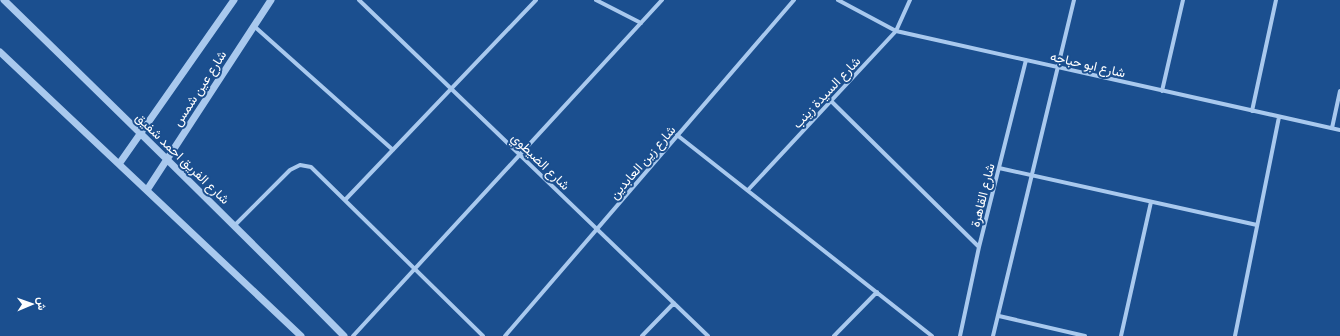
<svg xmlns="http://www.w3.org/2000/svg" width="1340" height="336" viewBox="0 0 1340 336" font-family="Cabin,Vazirmatn,sans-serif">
  <rect width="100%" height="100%" fill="#1b4f8f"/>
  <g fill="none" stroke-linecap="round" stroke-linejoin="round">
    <path stroke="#a9c9ee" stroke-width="4" d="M359,0L708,336
      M596,0L641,23
      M838,0L896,31L1340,130
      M254,26L393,150
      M1162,91L1183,0
      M831,101L979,247
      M1252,111L1276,0
      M1332,128L1340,91
      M677,135L932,336
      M999,168L1257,225
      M748,190L896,31L910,0
      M345,200L536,0
      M235,225L290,170L300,165L311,167L483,336
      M999,316L1085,336
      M353,336L662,0
      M505,336L794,0
      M642,336L674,303
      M834,336L877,292
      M960,336L979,247L1026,60
      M993,336L1074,0
      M1121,336L1151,202
      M1235,336L1279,117"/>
    <path stroke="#a9c9ee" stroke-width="7" d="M4,0C118,111 232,222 344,336
      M0,52L301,336
      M119,164L234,0
      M147,190L271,0"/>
  </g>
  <g text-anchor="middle" stroke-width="4" stroke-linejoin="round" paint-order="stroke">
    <g font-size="13" fill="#fff" stroke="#1b4f8f">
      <text transform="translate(1088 64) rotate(13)" y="5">شارع ابو حباجه</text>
      <text transform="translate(199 88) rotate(-57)" y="5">شارع عين شمس</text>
      <text transform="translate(826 92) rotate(-47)" y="5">شارع السيدة زينب</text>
      <text transform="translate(183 158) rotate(44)" y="5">شارع الفريق احمد شفيق</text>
      <text transform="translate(541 161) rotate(44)" y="5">شارع الضيطوي</text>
      <text transform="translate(642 162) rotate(-49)" y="5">شارع زين العابدين</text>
      <text transform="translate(982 195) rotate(-76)" y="5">شارع القاهرة</text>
    </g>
  </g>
  <g transform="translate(32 304) rotate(88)" stroke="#1b4f8f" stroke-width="3" paint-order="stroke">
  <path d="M0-3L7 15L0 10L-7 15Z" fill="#ffffff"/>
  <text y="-6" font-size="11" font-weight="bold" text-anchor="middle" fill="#ffffff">ش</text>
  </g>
</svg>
